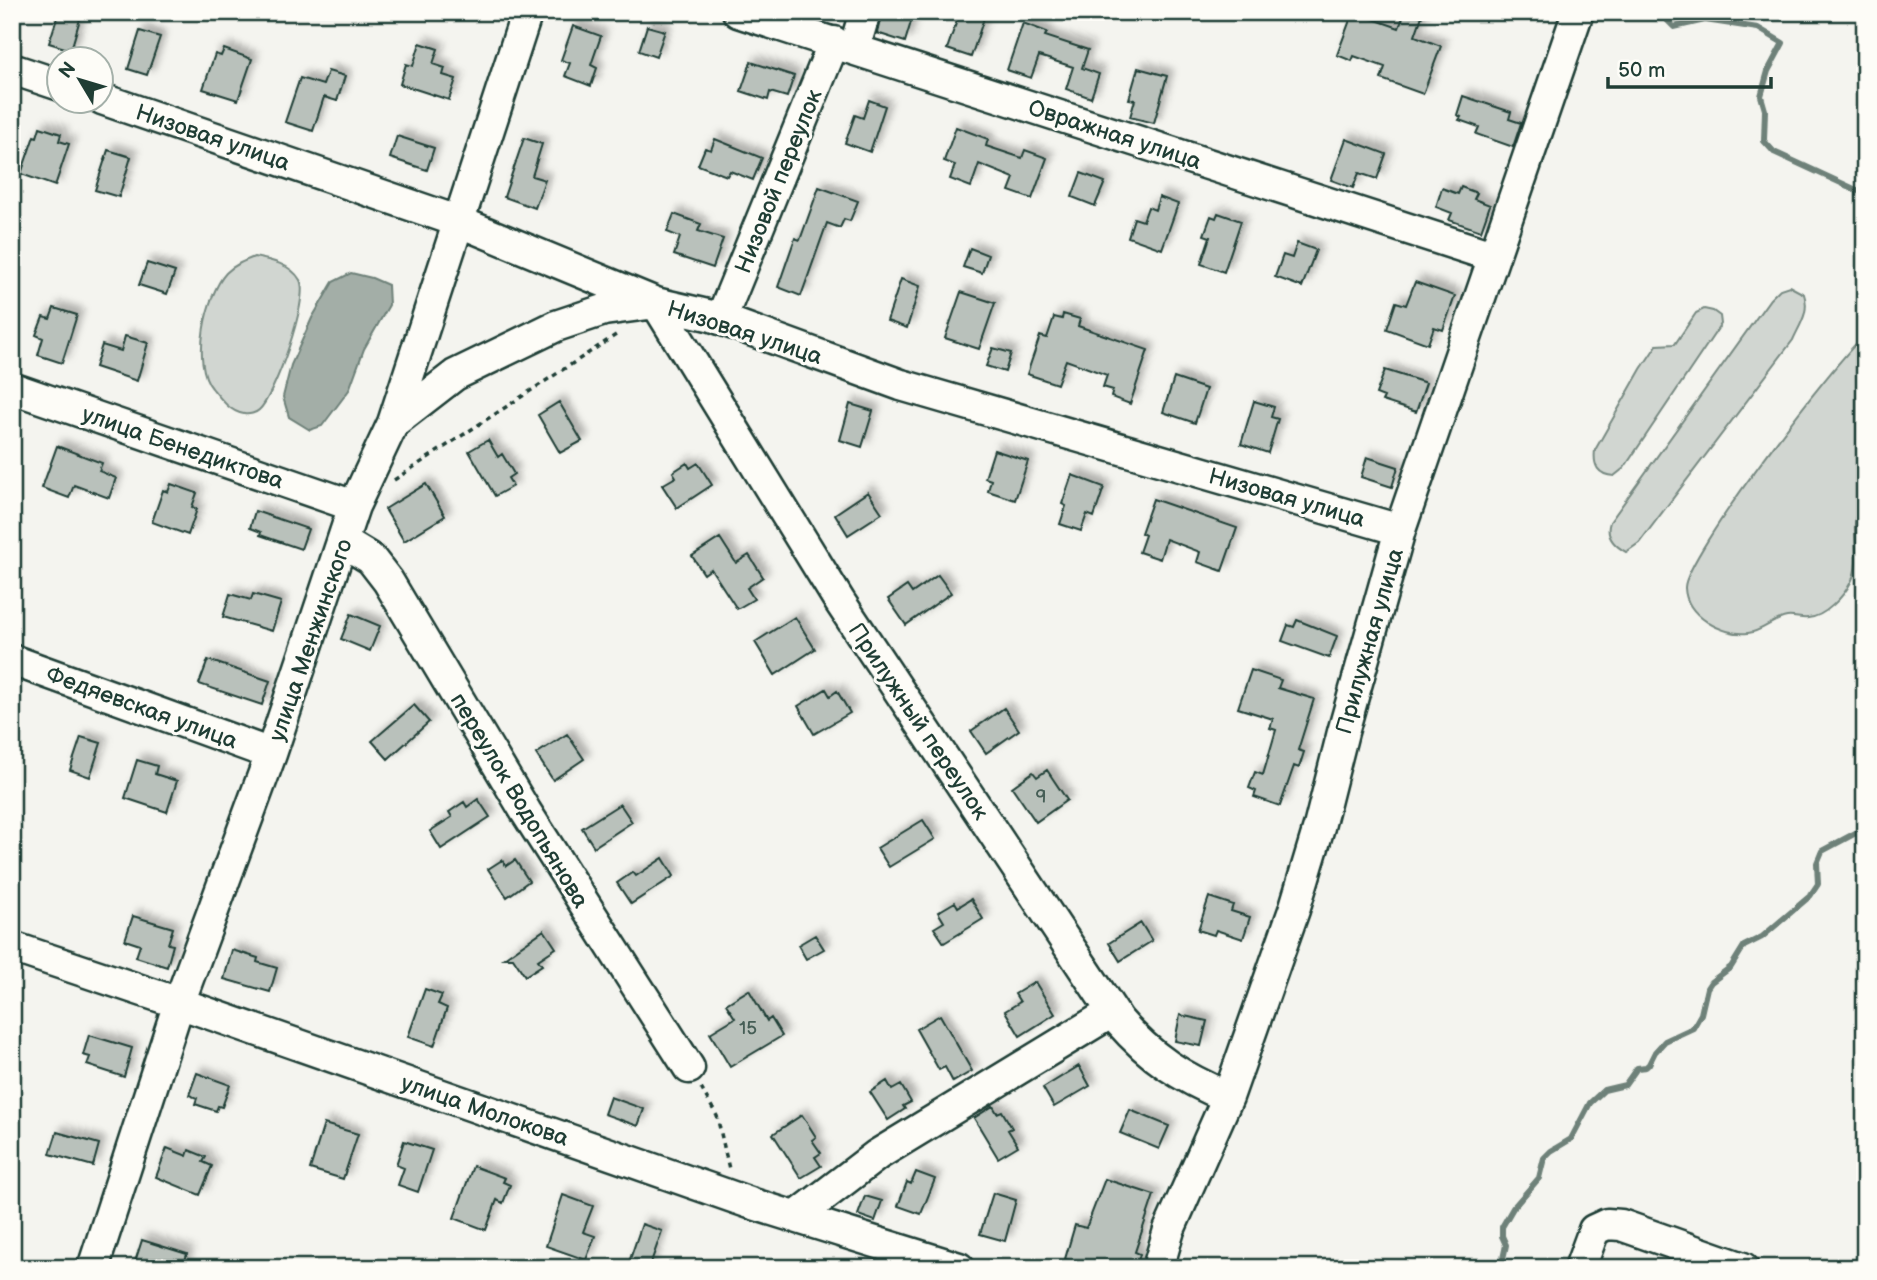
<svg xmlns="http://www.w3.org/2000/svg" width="1877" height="1280" viewBox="0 0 1877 1280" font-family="'Balsamiq Sans',sans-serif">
  <defs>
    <filter id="shadow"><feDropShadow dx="6" dy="-6" stdDeviation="3.5" flood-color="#0004"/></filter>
  </defs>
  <rect width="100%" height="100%" fill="#f4f4ef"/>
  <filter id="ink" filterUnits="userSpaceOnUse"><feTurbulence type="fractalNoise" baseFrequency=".0143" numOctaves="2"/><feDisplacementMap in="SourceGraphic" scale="14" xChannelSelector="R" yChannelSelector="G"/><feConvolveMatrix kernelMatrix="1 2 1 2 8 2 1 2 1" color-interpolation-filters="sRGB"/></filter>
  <g filter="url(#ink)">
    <path fill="#d1d6d1" stroke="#788a82" stroke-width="2" d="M254,257C270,260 291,264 300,280C310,298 274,397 259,410C256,413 249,415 244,414C230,412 220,398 212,388C191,363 206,295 226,273C234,265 244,261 254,257Z
      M1789,286L1804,294C1810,312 1800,324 1793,340L1639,543L1626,552C1613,545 1605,536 1610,522L1770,299L1780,289Z
      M1704,309L1713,311L1720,316L1721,324L1624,468L1614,476C1598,475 1593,466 1595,450L1641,369L1657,345L1675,344L1696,313Z
      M1865,335C1865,372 1865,409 1865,446C1865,459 1868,477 1865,489C1862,501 1855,511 1855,524C1854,542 1860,565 1851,582C1844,596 1825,617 1808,618C1801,619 1794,616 1787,617C1773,619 1762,632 1748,633C1723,636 1686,616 1685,588C1683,559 1836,359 1865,335Z"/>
    <path fill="#a3aea7" stroke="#6e8179" stroke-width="2" d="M351,273L372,278L388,285L389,305L364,349L349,390L322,426L310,430L289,417L283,397L291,365L312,318L333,282Z"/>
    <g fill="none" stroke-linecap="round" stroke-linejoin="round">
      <path stroke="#6e8179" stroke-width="6" d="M1659,12L1674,27L1705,20L1758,28L1783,43L1768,71L1761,96L1765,110L1764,141L1774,152L1865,194
        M1501,1268L1506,1245L1502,1236V1227L1513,1208L1539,1178L1544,1158L1551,1151L1571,1139L1590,1103L1604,1090L1625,1085L1637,1068L1646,1067L1649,1064L1655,1052L1665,1041L1693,1028L1701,1014L1707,988L1711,982L1731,967L1744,946L1762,937L1810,896L1818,884L1817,863L1822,851L1865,828"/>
    </g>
    <path fill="#b9c1bb" stroke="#1f3d34" stroke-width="2" filter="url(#shadow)" d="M59,12H82L71,50L49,43Z
      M882,12H914L905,42L877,33Z
      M960,12H986L971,57L947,49Z
      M1353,12L1399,28L1405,12L1422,16L1415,36L1441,46L1423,94L1381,79L1385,67L1354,56L1352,61L1337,55Z
      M1023,23L1047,32L1045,36L1088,50L1082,68L1099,74L1091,98L1066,89L1073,67L1039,56L1031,78L1007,70Z
      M573,26L601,36L591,65L597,68L591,86L565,76L570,63L561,60Z
      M647,26L665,31L656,57L639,51Z
      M140,31L160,37L147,75L128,69Z
      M420,43L438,49L433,64L445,68L443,75L456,79L449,100L400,84L406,64L413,66Z
      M224,49L252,59L238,100L203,89L215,54L221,56Z
      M751,62L794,76L787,97L770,92L768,100L741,91Z
      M1138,68L1167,76L1154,123L1130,117L1135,100L1129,99Z
      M328,71L345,76L337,101L324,97L313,131L285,122L300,78L323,85Z
      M1463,96L1511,112L1509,119L1521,123L1513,147L1476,134L1479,127L1459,120L1461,117L1457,115Z
      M869,100L885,106L870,152L845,143L855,115L863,118Z
      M40,127L61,134L59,141L69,144L55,186L21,174L34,136L37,137Z
      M956,127L988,139L986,146L1022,158L1025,150L1047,158L1032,199L1009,191L1014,178L979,164L971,187L950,179L955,165L944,161Z
      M397,136L434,148L427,170L390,158Z
      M524,138L542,144L532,176L545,180L535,208L504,197Z
      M715,139L762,158L753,180L730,171L727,176L698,165L705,148L711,150Z
      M1346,139L1386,154L1377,179L1359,173L1353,188L1331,180Z
      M108,150L131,157L119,197L95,190Z
      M1081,173L1105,182L1095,206L1072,197Z
      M819,187L858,201L850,221L844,219L840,228L827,223L801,296L778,287L795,238L800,240Z
      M1461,187L1477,193L1474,199L1490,205L1481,231L1449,220L1452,213L1436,207L1442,188L1458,194Z
      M1159,197L1178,204L1162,249L1128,237L1134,218L1143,221L1148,207L1155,210Z
      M1218,213L1241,221L1224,272L1201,264L1210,237L1204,235L1211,216L1216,218Z
      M674,214L701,224L698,231L723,239L713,268L674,255L680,237L667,232Z
      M1297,243L1316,250L1302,287L1275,277L1283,255L1292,258Z
      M970,248L988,255L982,273L963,267Z
      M147,263L175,272L167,294L139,285Z
      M901,279L920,286L907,328L887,321Z
      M1415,282L1455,296L1443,330L1434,327L1428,344L1387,329L1396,302L1406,305Z
      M961,292L995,303L979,349L945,338Z
      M54,308L77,315L62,363L38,355L43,338L36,335L43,317L50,319Z
      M1063,314L1080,319L1078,326L1148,350L1130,404L1111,397L1113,390L1103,387L1107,375L1066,360L1057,384L1027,374L1040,336L1047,338L1054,317L1062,319Z
      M125,336L148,343L137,381L95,367L102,345L121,351Z
      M993,348L1011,353L1005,372L986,366Z
      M1385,370L1426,383L1416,412L1382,401L1384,397L1376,394Z
      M1174,378L1206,389L1195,423L1163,412Z
      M1254,401L1274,407L1271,417L1278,419L1268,453L1241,444Z
      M559,402L582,441L560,453L538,415Z
      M850,404L873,411L862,447L840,440Z
      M488,440L498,457L502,454L514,474L508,478L513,486L495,496L469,451Z
      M57,446L102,463L99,471L116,478L109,498L74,485L69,498L42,488Z
      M994,450L1028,461L1015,500L988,491L991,480L985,478Z
      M1367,457L1398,467L1392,487L1361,477Z
      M687,463L690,468L698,463L712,485L677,508L662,485L676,477L673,472Z
      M1072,475L1104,487L1094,517L1087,514L1081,531L1060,524L1066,506L1062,504Z
      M171,484L197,493L192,507L197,509L188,535L152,522L163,490L168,492Z
      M426,484L445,516L404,541L385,509Z
      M868,492L882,513L848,535L835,514Z
      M1153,499L1237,528L1222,571L1197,562L1200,552L1166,539L1160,559L1139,552L1145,535L1141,533Z
      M255,511L308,529L301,549L260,535L261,532L250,528Z
      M720,538L736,563L749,555L763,577L747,588L754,599L737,609L711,569L704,574L692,556Z
      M938,575L951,593L906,625L888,599L907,586L912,593Z
      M230,594L251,600L253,594L281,602L272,631L223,617Z
      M351,614L380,626L370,651L341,639Z
      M795,617L815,649L775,675L755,642Z
      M1297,620L1337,636L1329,658L1282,641L1288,625L1294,627Z
      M208,660L270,681L262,705L199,684Z
      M1251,670L1281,680L1278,688L1314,699L1298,750L1304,752L1299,768L1294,766L1280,806L1254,797L1256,791L1249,788L1255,772L1263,775L1276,730L1270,728L1273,719L1238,708Z
      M826,689L830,696L837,691L850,713L814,734L798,706Z
      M414,705L429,722L388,759L372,741Z
      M1004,708L1019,730L986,753L971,731Z
      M567,734L584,759L553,780L536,754Z
      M81,737L101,743L90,777L70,770Z
      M137,760L157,766L155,774L177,781L167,812L125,798Z
      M1047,770L1067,800L1036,822L1012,787L1033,772L1037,777Z
      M478,799L490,817L441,849L430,831L452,817L449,812L464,802L467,807Z
      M620,804L632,822L594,847L582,828Z
      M923,820L935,839L889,867L877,848Z
      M663,858L674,876L631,904L617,883L633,872L636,876Z
      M502,860L506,866L515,860L529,881L507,897L488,869Z
      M1209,897L1233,905L1231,911L1250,917L1243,939L1216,930L1214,935L1198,930Z
      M971,899L983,919L944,943L934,928L944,922L938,912L955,902L958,907Z
      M133,916L173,928L168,944L173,945L167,967L136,957L140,945L125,940Z
      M1141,923L1152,941L1120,961L1109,943Z
      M544,930L556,948L538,960L542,965L525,976L513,958H504Z
      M815,935L824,949L806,959L798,945Z
      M232,950L258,958L257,962L277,968L270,992L224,979Z
      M1035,982L1055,1014L1020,1036L1005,1011L1020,1002L1015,994Z
      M425,989L442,995L438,1004L447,1008L434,1046L408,1037Z
      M749,990L767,1021L771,1018L782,1036L730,1067L710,1033L735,1018L726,1004Z
      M940,1015L972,1071L953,1082L945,1067L939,1070L916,1029Z
      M1180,1015L1207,1021L1201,1046L1175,1041Z
      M89,1035L132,1048L124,1077L87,1065L90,1057L83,1055Z
      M1079,1066L1090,1086L1054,1107L1043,1088Z
      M197,1073L230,1085L222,1107L218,1106L216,1111L195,1104L197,1098L189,1095Z
      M887,1081L892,1090L901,1085L911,1102L903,1106L905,1109L888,1120L870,1092Z
      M610,1097L644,1109L638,1126L604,1114Z
      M993,1106L997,1113L1002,1111L1012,1128L1008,1130L1018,1146L998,1158L974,1118Z
      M1130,1110L1169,1126L1159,1149L1120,1133Z
      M802,1115L816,1137L812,1140L821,1153L815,1157L821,1166L801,1178L773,1134Z
      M324,1124L358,1134L343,1179L310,1169Z
      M57,1132L99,1144L93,1166L50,1154Z
      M404,1141L432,1150L418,1192L398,1185L404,1168L396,1165Z
      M167,1148L187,1156L189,1150L206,1157L203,1162L212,1166L200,1195L156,1177Z
      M473,1166L505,1178L503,1182L510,1185L503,1203L497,1200L486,1230L454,1218Z
      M916,1172L935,1179L921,1214L898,1206L907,1182L911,1184Z
      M1105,1179L1154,1195L1135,1252L1140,1254L1136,1268H1078L1079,1264L1065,1259L1075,1225L1086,1228Z
      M993,1193L1016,1200L1005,1241L980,1234Z
      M563,1195L593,1206L583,1232L595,1236L586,1260L546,1246Z
      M865,1196L882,1201L875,1221L858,1215Z
      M642,1224L662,1231L649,1268H627Z
      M142,1240L187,1254L183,1268H133Z"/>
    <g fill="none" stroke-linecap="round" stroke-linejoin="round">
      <defs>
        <path id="minor" d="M738,12L1492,256
          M854,49L865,12
          M12,69L60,85
          M102,99L460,222L656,303L712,316L901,385L1400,530
          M721,319L834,42
          M12,388L354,506
          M393,423L455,375L556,326L604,310L656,303L840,602L1118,1020C1152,1059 1181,1077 1228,1097
          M343,542L371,559L388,581L526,812L689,1068
          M12,660L271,754
          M12,947L179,1003L750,1203L959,1268
          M796,1217L877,1155L1112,1012
          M93,1268L179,1003L271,754L354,506L393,423L527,12
          M1158,1268L1169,1230L1228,1097L1294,910L1319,827L1343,732L1400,530L1578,12
          M1580,1268L1594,1230L1607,1224L1621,1225L1743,1268"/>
      </defs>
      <use href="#minor" stroke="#1f3d34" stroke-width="35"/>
      <path stroke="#1f3d34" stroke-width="3.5" stroke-dasharray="5 5" stroke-linecap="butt" d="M394,480L616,335
        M701,1088L717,1116L729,1169"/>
      <use href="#minor" stroke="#fdfcf7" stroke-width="30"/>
    </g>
  </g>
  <g text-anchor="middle" stroke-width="6" stroke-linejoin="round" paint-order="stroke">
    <g font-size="19" fill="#465e56">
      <text x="1041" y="803">9</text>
      <text x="748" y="1034">15</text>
    </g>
    <g font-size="23" fill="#1f3d34" stroke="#fdfcf7">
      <text transform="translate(1115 134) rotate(18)" y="8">Овражная улица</text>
      <text transform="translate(213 137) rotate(19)" y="8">Низовая улица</text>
      <text transform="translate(778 181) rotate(-68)" y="8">Низовой переулок</text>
      <text transform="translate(745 332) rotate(18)" y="8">Низовая улица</text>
      <text transform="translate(183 447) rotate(19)" y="8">улица Бенедиктова</text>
      <text transform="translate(1287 497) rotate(16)" y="8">Низовая улица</text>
      <text transform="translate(310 640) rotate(-71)" y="8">улица Менжинского</text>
      <text transform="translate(1369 641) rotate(-74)" y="8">Прилужная улица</text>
      <text transform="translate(142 707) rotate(20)" y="8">Федяевская улица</text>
      <text transform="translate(919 721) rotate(56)" y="8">Прилужный переулок</text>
      <text transform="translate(520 800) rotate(59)" y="8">переулок Водопьянова</text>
      <text transform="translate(485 1110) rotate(19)" y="8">улица Молокова</text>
    </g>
  </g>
  <rect width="1877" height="1280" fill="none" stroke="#fdfcf7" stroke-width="42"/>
  <rect x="21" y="21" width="1835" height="1238" fill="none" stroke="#1f3d34" stroke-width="2.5" filter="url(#ink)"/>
  <g transform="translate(80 80) rotate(308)"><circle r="33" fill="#fdfcf7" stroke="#a4b0a9" stroke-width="2"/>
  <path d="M0-5L12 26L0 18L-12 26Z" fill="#1f3d34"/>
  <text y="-10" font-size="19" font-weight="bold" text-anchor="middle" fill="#1f3d34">N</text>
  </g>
  <path d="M1608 77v10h163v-10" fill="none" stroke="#1f3d34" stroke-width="3.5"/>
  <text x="1618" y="77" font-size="21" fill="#1f3d34" stroke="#fdfcf7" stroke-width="5" paint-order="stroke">50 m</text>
</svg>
